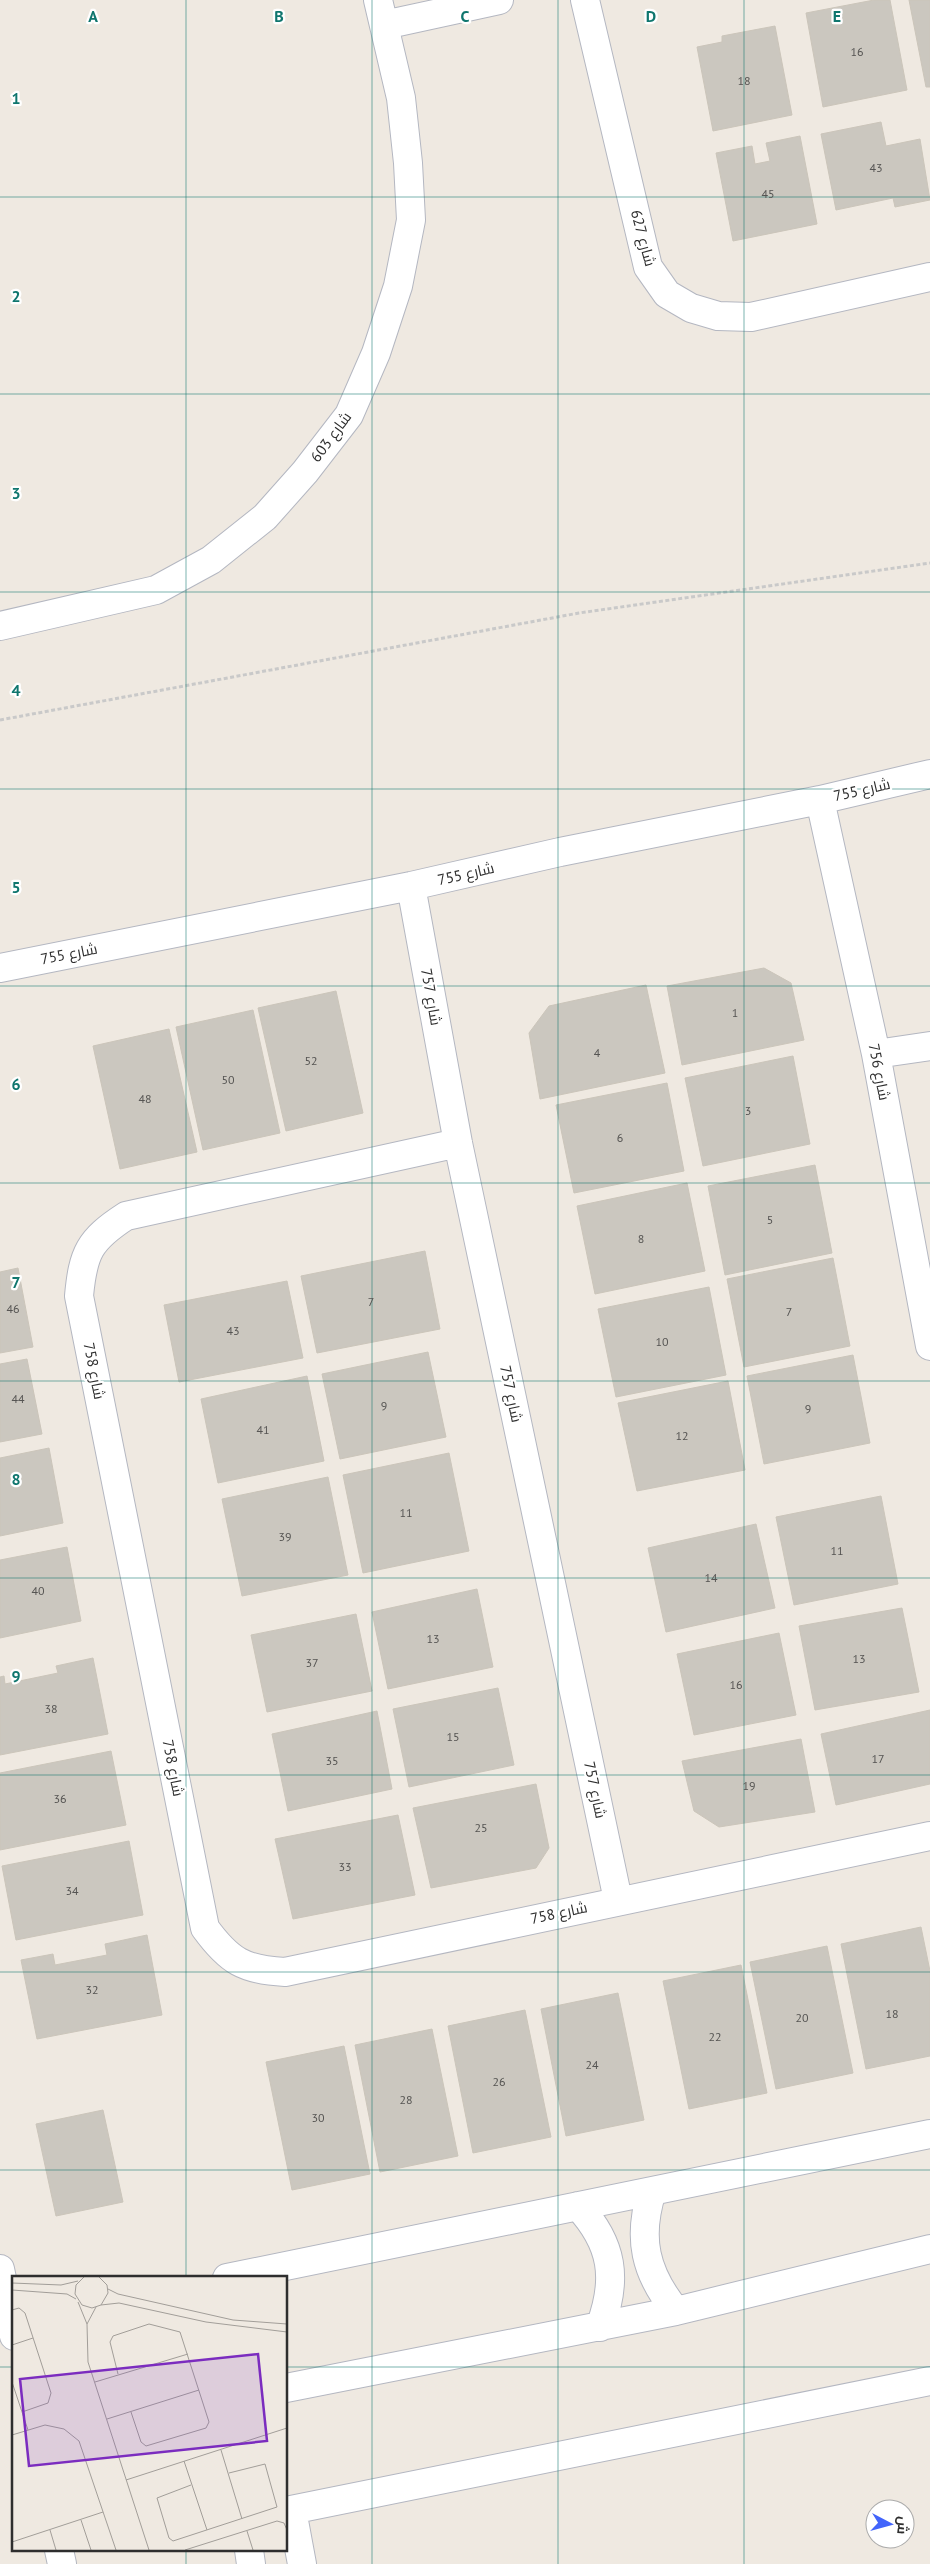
<svg xmlns="http://www.w3.org/2000/svg" width="930" height="2564" viewBox="0 0 930 2564" font-family="'PT Sans',Cairo,sans-serif">
  <rect width="100%" height="100%" fill="#efe9e1"/>
  <path fill="#cbc7bf" stroke="#cbc5ba" d="M874,0H890L907,90L823,107L806,13Z
    M909,0H930V87H926Z
    M775,26L792,115L713,131L697,47L722,42V36Z
    M881,122L886,146L920,139L930,200L895,207L893,198L836,210L821,134Z
    M800,136L817,224L733,241L716,153L752,146L755,164L770,161L766,143Z
    M764,968L791,983L804,1040L682,1065L667,986Z
    M646,985L665,1073L540,1099L529,1033L549,1006Z
    M336,991L363,1113L286,1131L258,1008Z
    M253,1010L280,1133L203,1150L176,1027Z
    M169,1029L197,1152L120,1169L93,1046Z
    M793,1056L810,1144L703,1166L685,1078Z
    M667,1083L684,1171L574,1193L556,1105Z
    M815,1165L832,1253L725,1275L708,1186Z
    M687,1183L705,1271L595,1294L577,1206Z
    M425,1251L440,1329L317,1353L301,1276Z
    M833,1258L850,1346L744,1367L727,1279Z
    M18,1268L33,1347L0,1353V1272Z
    M287,1281L303,1358L179,1382L164,1305Z
    M709,1287L726,1375L616,1397L598,1309Z
    M428,1352L446,1437L340,1459L322,1374Z
    M853,1355L870,1443L764,1464L747,1376Z
    M27,1359L42,1434L0,1442V1364Z
    M307,1376L324,1461L218,1483L201,1399Z
    M728,1381L745,1470L637,1491L618,1403Z
    M49,1448L63,1523L0,1536V1458Z
    M449,1453L469,1551L363,1573L343,1475Z
    M328,1477L348,1575L242,1596L222,1499Z
    M881,1496L898,1584L794,1605L776,1517Z
    M756,1524L775,1608L666,1632L648,1548Z
    M67,1547L81,1621L0,1638V1560Z
    M477,1589L493,1667L388,1689L372,1612Z
    M902,1608L919,1692L815,1710L799,1626Z
    M356,1614L372,1691L267,1712L251,1635Z
    M779,1633L796,1715L694,1735L677,1654Z
    M93,1658L108,1734L0,1755V1677L4,1676L5,1684L58,1673L56,1666Z
    M498,1688L514,1765L409,1787L393,1709Z
    M930,1710V1784L836,1805L821,1734Z
    M377,1711L392,1789L288,1811L272,1734Z
    M801,1739L815,1812L719,1827L694,1811L682,1761Z
    M111,1751L126,1825L0,1850V1773Z
    M536,1784L549,1848L536,1868L431,1888L413,1808Z
    M398,1815L415,1895L293,1919L275,1839Z
    M129,1841L143,1915L16,1940L2,1866Z
    M921,1927L930,1971V2056L866,2069L841,1944Z
    M147,1935L162,2015L37,2039L21,1960L53,1954L55,1965L107,1955L105,1944Z
    M827,1946L853,2073L776,2089L750,1962Z
    M741,1965L767,2093L689,2109L663,1981Z
    M618,1993L644,2120L566,2136L541,2009Z
    M525,2010L551,2137L473,2153L448,2026Z
    M432,2029L458,2156L380,2172L355,2045Z
    M344,2046L370,2174L292,2190L266,2062Z
    M103,2110L123,2202L56,2216L36,2124Z"/>
  <g fill="none" stroke-linecap="round" stroke-linejoin="round">
    <defs>
      <path id="minor" d="M585,0L648,267L667,294L691,308L718,316L751,317L930,277
        M384,25L499,0
        M0,626L156,590L211,560L265,517L305,472L349,415L376,353L398,286L411,220L408,163L401,98L378,0
        M820,800L876,1054L930,1346
        M411,886L458,1143L618,1900
        M0,968L411,886L560,852L820,800L930,774
        M876,1054L930,1046
        M458,1143L126,1216C89,1240 83,1253 79,1296L205,1928C229,1961 244,1970 285,1972L930,1836
        M652,2191C637,2238 645,2273 676,2311
        M578,2206C613,2244 618,2279 600,2327
        M0,2269L14,2336
        M227,2278L930,2134
        M286,2388L676,2311L930,2249
        M292,2510L302,2564
        M286,2511L930,2381
        M59,2550L62,2564
        M249,2550L251,2564"/>
    </defs>
    <use href="#minor" stroke="#b4b7c1" stroke-width="30"/>
    <path stroke="#c9c9c9" stroke-width="3" stroke-dasharray="4 2.5" stroke-linecap="butt" d="M0,720L579,613L930,563"/>
    <use href="#minor" stroke="#fff" stroke-width="28"/>
  </g>
  <path fill="none" stroke="#0f766e" stroke-width="1" stroke-opacity="0.55" d="M186,0V2278M372,0V2564M558,0V2564M744,0V2564M0,197H930M0,394H930M0,592H930M0,789H930M0,986H930M0,1183H930M0,1381H930M0,1578H930M0,1775H930M0,1972H930M0,2170H930M0,2367H14M286,2367H930M186,2550V2564"/>
  <g text-anchor="middle" stroke-width="4.5" stroke-linejoin="round" paint-order="stroke">
    <g font-size="12" fill="#555452">
      <text x="857" y="56">16</text>
      <text x="744" y="85">18</text>
      <text x="876" y="172">43</text>
      <text x="768" y="198">45</text>
      <text x="735" y="1017">1</text>
      <text x="597" y="1057">4</text>
      <text x="311" y="1065">52</text>
      <text x="228" y="1084">50</text>
      <text x="145" y="1103">48</text>
      <text x="748" y="1115">3</text>
      <text x="620" y="1142">6</text>
      <text x="770" y="1224">5</text>
      <text x="641" y="1243">8</text>
      <text x="371" y="1306">7</text>
      <text x="13" y="1313">46</text>
      <text x="789" y="1316">7</text>
      <text x="233" y="1335">43</text>
      <text x="662" y="1346">10</text>
      <text x="18" y="1403">44</text>
      <text x="384" y="1410">9</text>
      <text x="808" y="1413">9</text>
      <text x="263" y="1434">41</text>
      <text x="682" y="1440">12</text>
      <text x="406" y="1517">11</text>
      <text x="285" y="1541">39</text>
      <text x="837" y="1555">11</text>
      <text x="711" y="1582">14</text>
      <text x="38" y="1595">40</text>
      <text x="433" y="1643">13</text>
      <text x="859" y="1663">13</text>
      <text x="312" y="1667">37</text>
      <text x="736" y="1689">16</text>
      <text x="51" y="1713">38</text>
      <text x="453" y="1741">15</text>
      <text x="878" y="1763">17</text>
      <text x="332" y="1765">35</text>
      <text x="749" y="1790">19</text>
      <text x="60" y="1803">36</text>
      <text x="481" y="1832">25</text>
      <text x="345" y="1871">33</text>
      <text x="72" y="1895">34</text>
      <text x="92" y="1994">32</text>
      <text x="892" y="2018">18</text>
      <text x="802" y="2022">20</text>
      <text x="715" y="2041">22</text>
      <text x="592" y="2069">24</text>
      <text x="499" y="2086">26</text>
      <text x="406" y="2104">28</text>
      <text x="318" y="2122">30</text>
    </g>
    <g font-size="15" fill="#2e2e2e" stroke="#fff">
      <text transform="translate(643 238) rotate(75)" y="5">شارع 627</text>
      <text transform="translate(331 437) rotate(-54)" y="5">شارع 603</text>
      <text transform="translate(862 790) rotate(-13)" y="5">شارع 755</text>
      <text transform="translate(466 874) rotate(-13)" y="5">شارع 755</text>
      <text transform="translate(69 954) rotate(-11)" y="5">شارع 755</text>
      <text transform="translate(431 997) rotate(80)" y="5">شارع 757</text>
      <text transform="translate(879 1072) rotate(79)" y="5">شارع 756</text>
      <text transform="translate(94 1371) rotate(79)" y="5">شارع 758</text>
      <text transform="translate(511 1394) rotate(78)" y="5">شارع 757</text>
      <text transform="translate(173 1768) rotate(79)" y="5">شارع 758</text>
      <text transform="translate(595 1790) rotate(78)" y="5">شارع 757</text>
      <text transform="translate(559 1913) rotate(-12)" y="5">شارع 758</text>
    </g>
  </g>
  <g transform="translate(12 2276)">
    <rect width="275" height="275" fill="#efe9e1"/>
    <path fill="none" stroke="#a29e99" stroke-width="1" d="M72,1L64,9L63,18L70,29L80,32L89,29L96,17L95,9L87,1M0,7L49,9L66,5M96,13L106,18L221,44L275,48M0,14L55,18L64,23M66,26L75,48M89,29L107,27L194,46L275,56M84,31L75,48L76,86L137,274M0,34L7,32L13,37L39,117L36,127L10,136M0,69L21,62M106,98L98,66L101,60L137,48L168,56L197,146L194,152L134,170L129,166L119,136M0,106L16,154M83,106L176,78M95,143L187,114M0,159L33,149L52,153L67,165L104,274M209,174L230,243M172,185L195,254M114,204L275,152M179,209L145,222L157,262L161,265L265,231L253,188L217,197M69,244L79,274M38,254L44,274M235,255L241,274M0,266L91,236M173,274L265,245L272,247L275,254"/>
    <path fill="#7b2cbf" fill-opacity="0.15" stroke="#7b2cbf" stroke-width="2.5" d="M246,78L255,165L17,190L8,103Z"/>
    <rect width="275" height="275" fill="none" stroke="#2e2e2e" stroke-width="2.5"/>
  </g>
  <g font-size="16" text-anchor="middle" font-weight="bold" fill="#0f766e" stroke="#fff" stroke-width="4.5" stroke-linejoin="round" paint-order="stroke">
    <text x="93" y="22">A</text>
    <text x="279" y="22">B</text>
    <text x="465" y="22">C</text>
    <text x="651" y="22">D</text>
    <text x="837" y="22">E</text>
    <text x="16" y="104">1</text>
    <text x="16" y="302">2</text>
    <text x="16" y="499">3</text>
    <text x="16" y="696">4</text>
    <text x="16" y="893">5</text>
    <text x="16" y="1090">6</text>
    <text x="16" y="1288">7</text>
    <text x="16" y="1485">8</text>
    <text x="16" y="1682">9</text>
  </g>
  <g transform="translate(890 2524) rotate(96)"><circle r="24" fill="#ffffff" stroke="#ababab"/>
  <path d="M0-4L9 19L0 12L-9 19Z" fill="#4264fb"/>
  <text y="-8" font-size="14" font-weight="bold" text-anchor="middle" fill="#2e2e2e">ش</text>
  </g>
</svg>
